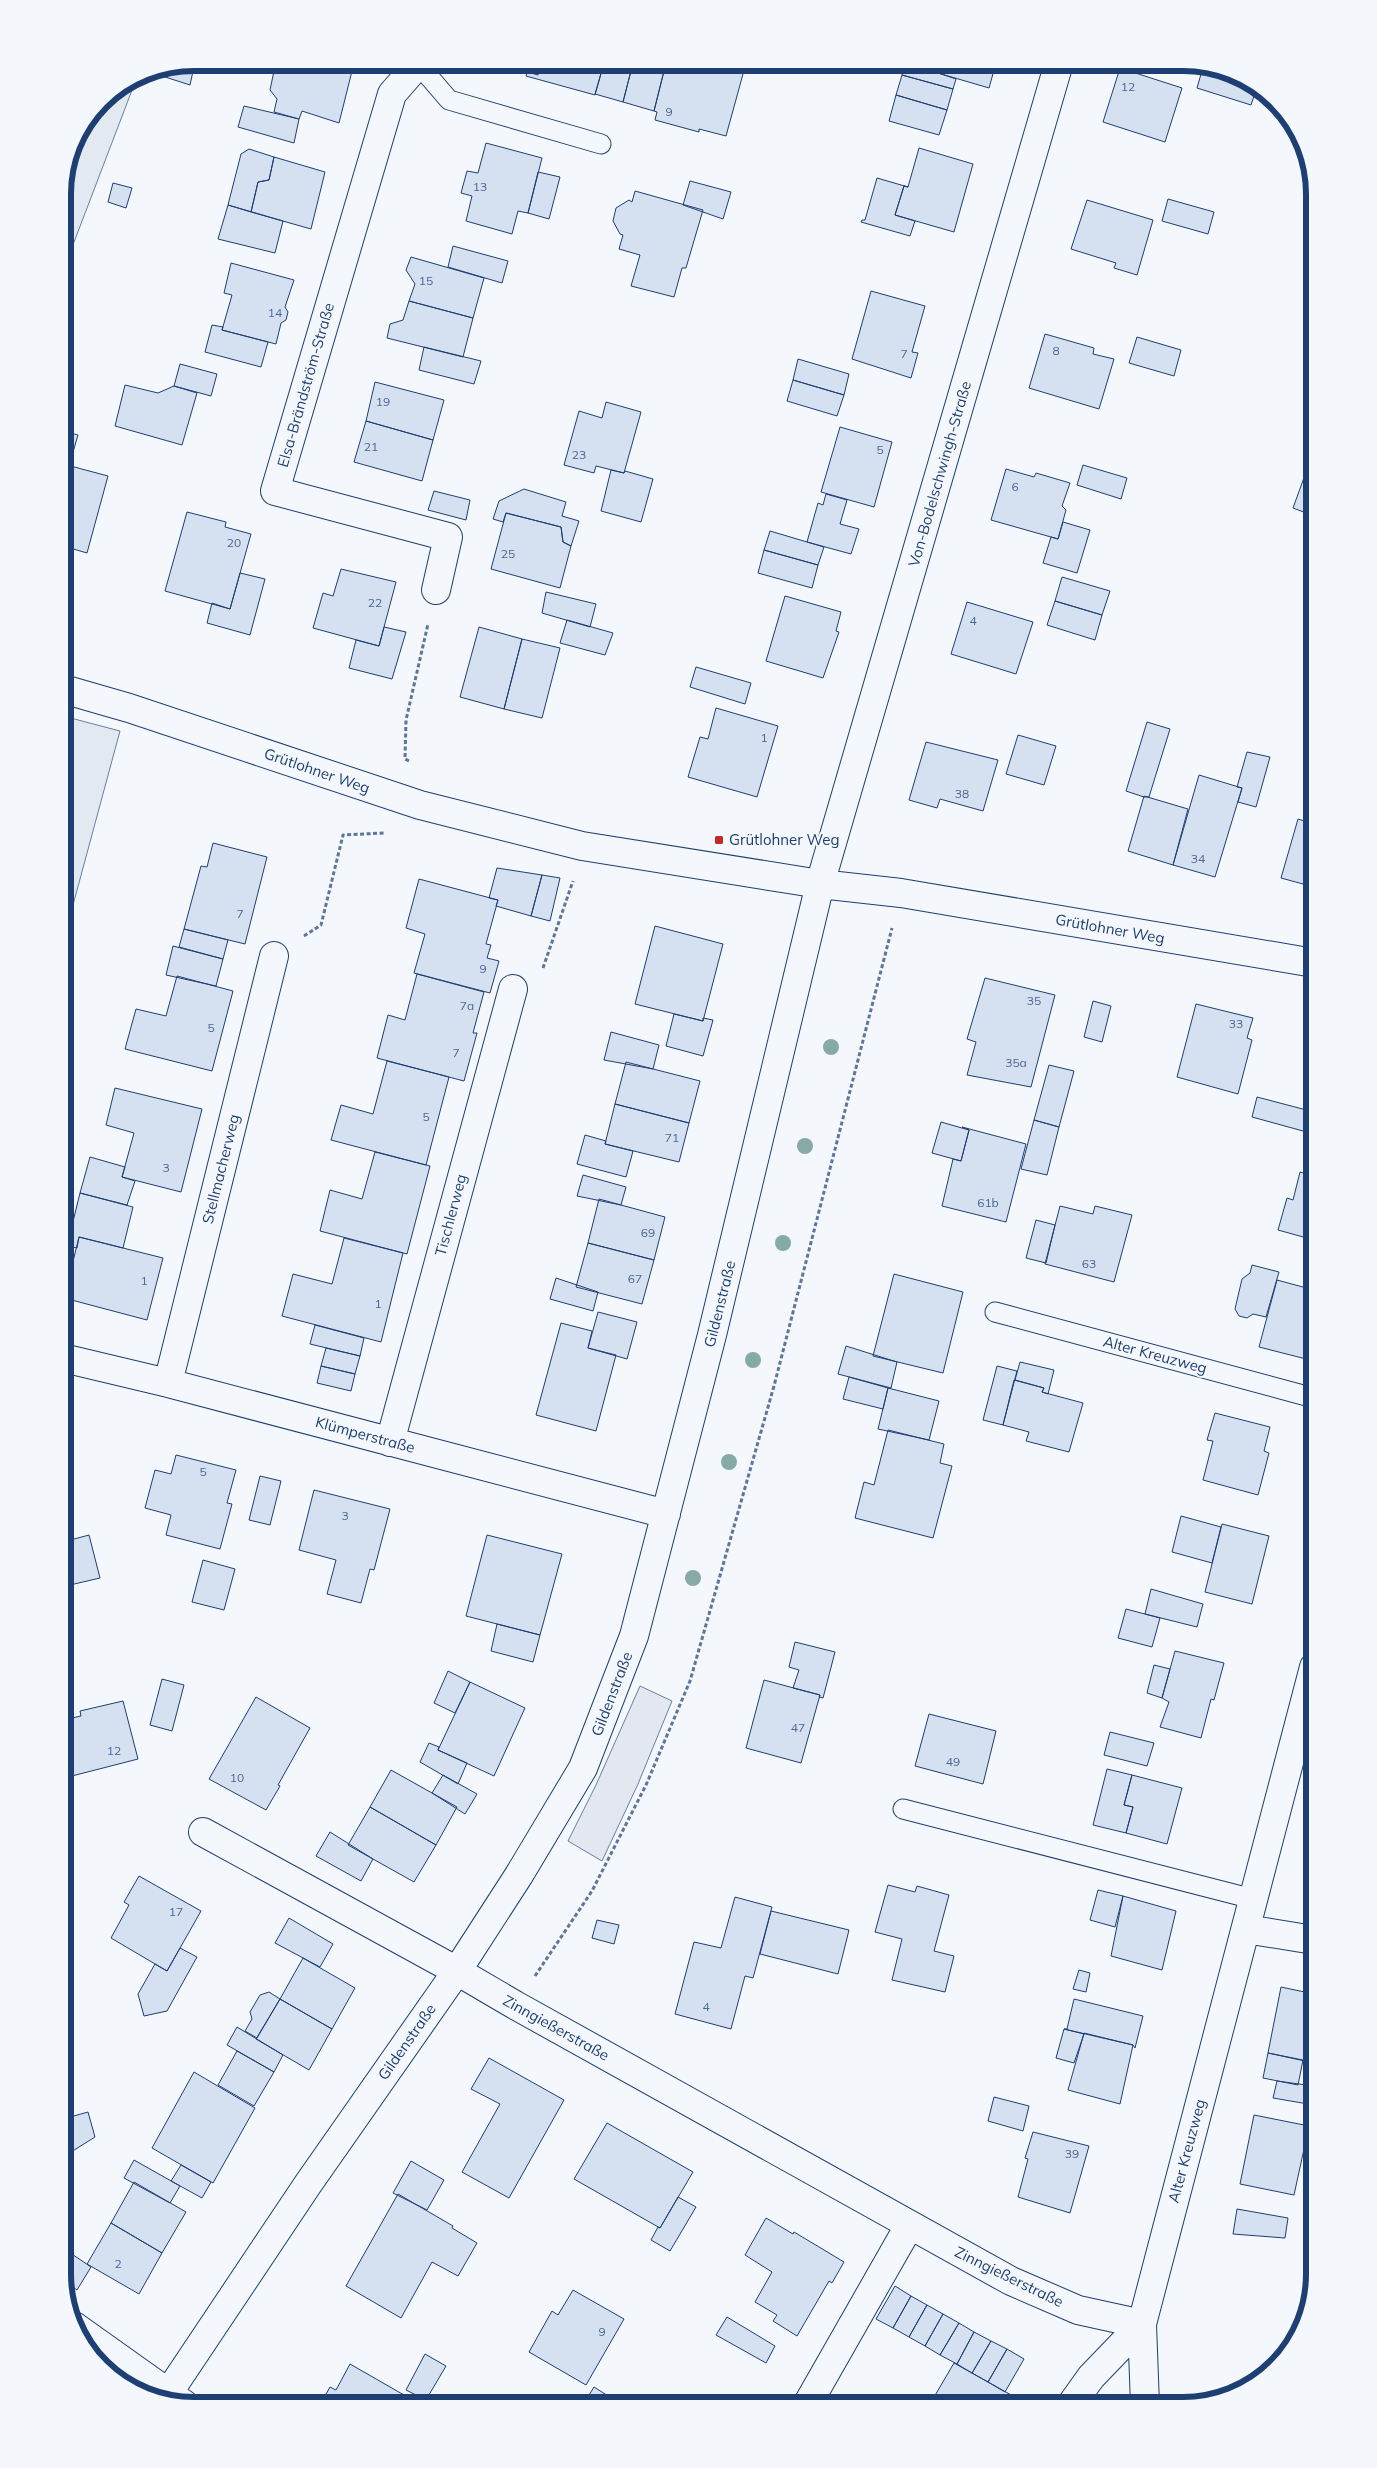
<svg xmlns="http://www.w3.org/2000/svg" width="1377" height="2468" viewBox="0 0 1377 2468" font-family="Mulish,sans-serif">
  <rect width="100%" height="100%" fill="#f4f7fb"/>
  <path fill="#e3e9f0" stroke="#687fa3" d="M137,77L63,271V186L76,136L101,101Z
    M63,716L120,731L63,942Z"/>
  <path fill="#e3e8f0" stroke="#687fa3" d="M640,1686L672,1701L638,1784L602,1861L568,1841L596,1785Z"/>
  <path fill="#d5e0f0" stroke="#1d3f73" d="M195,62L190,85L162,76L164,69Z
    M287,63H354L339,123L302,111L299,119L274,112L277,99L270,90L274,71L286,67Z
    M541,63H604L595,95L526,76L527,72L538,75Z
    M604,63H633L623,102L595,94Z
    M633,63L652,67V63H666L654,111L623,102Z
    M666,63L689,67L692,65L691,63H746L726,136L699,129V132L655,120L657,112L654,111Z
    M906,63H941L938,73L956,79L953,89L902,75Z
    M941,63H996L989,88L938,73Z
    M1203,67L1256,85L1257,87L1251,105L1197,88Z
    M1120,68L1182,88L1165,142L1103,122Z
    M902,75L953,89L947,110L896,95Z
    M896,95L947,110L939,135L889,121Z
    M244,106L299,119L294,143L238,127Z
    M486,143L542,158L528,213L518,211L512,234L466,221L472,196L461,193L467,171L478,173Z
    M919,148L973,164L954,232L895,215L904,186L908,187Z
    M249,149L274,157L269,180L258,182L251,212L228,205L241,154Z
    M274,157L325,172L311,229L251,212L258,182L269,180Z
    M538,172L560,177L549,219L528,213Z
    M877,178L908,187L904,186L895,215L915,221L910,236L861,222L862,220H865Z
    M690,181L731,192L723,219L683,205Z
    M113,183L132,188L126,208L108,202Z
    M635,191L703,210L686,268H682L674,297L631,286L640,255L619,249L623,235L620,234L613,221L616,208L629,200L632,202Z
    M1168,199L1214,212L1208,234L1162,221Z
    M1087,200L1153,220L1137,275L1114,268L1116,263L1071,249Z
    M228,205L283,221L275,253L218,239Z
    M453,246L508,261L502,283L448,267Z
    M411,257L484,278L473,318L409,301L415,284L406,270Z
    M231,263L294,280L285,307L288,312L286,320L281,323L276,344L222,330L232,295L224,293Z
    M871,291L925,306L912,352L918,353L911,378L852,359Z
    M409,301L473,318L463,357L387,338L390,324L403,320Z
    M212,325L223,327L222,330L268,342L261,367L205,352Z
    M1045,334L1094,348L1093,354L1114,359L1099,409L1029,388Z
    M1137,337L1181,350L1174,376L1129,363Z
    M424,347L481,361L474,384L419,370Z
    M798,359L849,374L844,395L793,380Z
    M180,364L217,374L211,396L174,386Z
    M793,380L844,395L837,416L787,401Z
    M375,382L444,400L433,440L366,421Z
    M125,385L158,393L174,386L197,393L182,445L115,426Z
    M606,402L641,412L624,473L596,466L594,473L564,465L579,411L602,418Z
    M366,421L433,440L422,481L354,462Z
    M840,427L892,442L874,507L821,492Z
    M63,431L78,435L69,466L63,464Z
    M1314,431V444L1310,442Z
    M1314,450V516L1293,508Z
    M63,464L108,476L87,553L63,546Z
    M1083,465L1127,478L1121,499L1077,485Z
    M1006,469L1034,477L1036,473L1070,483L1062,506L1066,510L1058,539L991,520Z
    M611,470L624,473L625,471L653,479L641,522L601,511Z
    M524,489L566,502L562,516L579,521L571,546L563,542L561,527L506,513L503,522L493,519L499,501Z
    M434,491L470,500L466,520L428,510Z
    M826,494L847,500L840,524L859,529L851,554L807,542L818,503L823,505Z
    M187,512L226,522L225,527L251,534L230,609L165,591Z
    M506,513L561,527L563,542L571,546L560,588L491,569Z
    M1063,522L1090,530L1077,573L1043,563L1051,537L1058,539Z
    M770,531L824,547L818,565L764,550Z
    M764,550L818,565L812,588L758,573Z
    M341,569L396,582L379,646L313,628L323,593L333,596Z
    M240,573L265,579L250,635L207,623L212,603L230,609Z
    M1062,577L1110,591L1102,615L1055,601Z
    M546,592L596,604L590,627L542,613Z
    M785,596L841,612L836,631L839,632L823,678L766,661Z
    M1055,601L1102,615L1095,640L1047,625Z
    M967,602L1033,622L1016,674L951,654Z
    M567,620L613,633L605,655L560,643Z
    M384,627L406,632L392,679L349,668L356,640L379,646Z
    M479,627L522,639L504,709L460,697Z
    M522,639L560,648L542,718L504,709Z
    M696,667L751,683L745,704L690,687Z
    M716,708L778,726L757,797L688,777L700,737L708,739Z
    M1147,722L1170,729L1149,797H1144L1126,791Z
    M1018,735L1056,746L1044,785L1006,774Z
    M926,742L998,760L983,811L940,799L937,808L909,800Z
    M1247,752L1270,757L1256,807L1238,802L1242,788L1237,787Z
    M1199,775L1242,788L1215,877L1173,865Z
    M1144,796L1188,809L1173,865L1128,851Z
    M1298,819L1314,824V887L1281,878Z
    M213,843L267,857L245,944L184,929L201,866L207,867Z
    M497,868L542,875L531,916L496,906L498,900L489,898Z
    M542,875L560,878L550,921L531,916Z
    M419,879L498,900L486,944L491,945L487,958L499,961L490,993L414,973L425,934L406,928Z
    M655,926L723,944L703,1021L635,1004Z
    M184,929L228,940L223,959L179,947Z
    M173,946L223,959L216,986L166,975Z
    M417,974L484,992L473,1033H477L464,1081L377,1058L388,1015L405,1020Z
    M177,976L233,991L212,1071L125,1049L136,1009L166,1016Z
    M985,978L1055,995L1031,1087L967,1075L976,1042L967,1039Z
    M1093,1001L1111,1006L1102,1042L1084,1037Z
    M1196,1004L1253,1018L1247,1038L1252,1040L1238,1094L1177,1077Z
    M674,1014L703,1021V1018L713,1020L703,1056L666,1046Z
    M611,1032L659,1045L653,1069L604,1060Z
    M387,1061L449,1077L426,1165L331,1140L341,1105L373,1114Z
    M626,1062L700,1081L689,1123L615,1104Z
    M1049,1065L1074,1071L1059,1127L1034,1120Z
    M115,1088L202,1109L181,1192L122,1177L134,1133L106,1125Z
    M1257,1097L1314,1112V1134L1252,1117Z
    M615,1104L689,1123L679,1162L605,1144Z
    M1034,1120L1059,1127L1047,1175L1021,1169Z
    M941,1122L969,1130L961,1161L932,1153Z
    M962,1127L1026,1144L1006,1222L942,1206L953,1159L961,1161L969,1130Z
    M585,1135L606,1141L605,1144L633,1151L626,1177L577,1164Z
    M375,1152L430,1166L407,1254L320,1231L330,1190L362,1199Z
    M90,1157L125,1167L122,1177L135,1181L127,1205L80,1193Z
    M1300,1172L1314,1176V1240L1278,1230L1287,1198L1293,1200Z
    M583,1175L626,1187L621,1205L577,1196Z
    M80,1193L133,1207L123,1248L79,1237L77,1248L67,1246Z
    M599,1199L665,1217L654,1260L588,1243Z
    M1060,1206L1093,1214L1095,1206L1132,1215L1114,1282L1045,1264Z
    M1036,1220L1055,1225L1046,1263L1026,1258Z
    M79,1237L163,1258L147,1320L64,1298Z
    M344,1238L403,1253L381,1342L282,1316L293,1274L332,1284Z
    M588,1243L654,1260L642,1304L576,1287Z
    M1252,1265L1279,1272L1266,1317L1253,1314L1247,1318L1239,1316L1235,1309L1242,1279L1250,1273Z
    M894,1274L963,1292L943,1373L873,1356Z
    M556,1278L598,1292L593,1311L550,1299Z
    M1277,1280L1314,1290V1361L1259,1347Z
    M598,1312L637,1322L627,1359L588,1348Z
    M561,1323L592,1331L588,1348L616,1355L596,1431L536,1415Z
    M315,1325L364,1338L360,1356L310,1344Z
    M846,1346L897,1362L891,1388L838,1374Z
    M326,1348L360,1356L355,1374L321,1366Z
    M1020,1362L1054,1370L1048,1394L1042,1392L1044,1388L1015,1380Z
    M321,1366L355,1374L351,1391L317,1383Z
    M997,1366L1017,1371L1003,1425L983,1420Z
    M849,1377L888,1388L883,1409L843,1399Z
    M1014,1380L1044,1388L1042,1392L1083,1403L1069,1452L1026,1441L1029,1432L1003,1425Z
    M888,1388L939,1401L929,1440L878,1429Z
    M1215,1413L1270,1427L1264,1451L1269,1453L1258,1495L1203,1480L1213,1441L1207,1440Z
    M888,1430L944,1444L940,1463L952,1466L933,1538L855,1518L864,1482L874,1485Z
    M176,1455L236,1470L227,1503L232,1504L220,1549L166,1535L171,1515L145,1508L155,1470L171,1474Z
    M260,1476L281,1481L270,1525L249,1520Z
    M314,1490L390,1509L374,1570L370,1569L361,1603L327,1594L336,1560L299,1550Z
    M1181,1516L1221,1527L1212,1563L1172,1552Z
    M1222,1524L1269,1536L1252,1604L1205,1592Z
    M89,1535L100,1578L70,1585L63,1555V1542Z
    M487,1535L562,1554L540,1635L466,1616Z
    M203,1560L235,1569L224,1610L192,1602Z
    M1151,1589L1203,1604L1197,1627L1145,1614Z
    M1126,1609L1160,1618L1152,1647L1118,1638Z
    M497,1624L540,1635L533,1662L491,1651Z
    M795,1642L835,1652L823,1698L819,1697L820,1695L793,1688L799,1670L789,1667Z
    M1175,1651L1224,1663L1214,1700L1211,1699L1201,1738L1160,1727L1169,1702L1162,1698Z
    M1154,1665L1170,1669L1162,1698L1147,1693Z
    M448,1671L470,1682L455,1713L434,1703Z
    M162,1679L184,1685L172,1731L150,1725Z
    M764,1680L820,1695L801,1763L746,1748Z
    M470,1682L525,1708L494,1776L438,1750Z
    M256,1697L310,1728L278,1785L280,1786L266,1810L209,1779Z
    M123,1701L138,1759L68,1777L63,1757V1720L81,1716L80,1711Z
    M929,1714L996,1731L983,1784L915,1766Z
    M1110,1732L1154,1743L1147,1766L1104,1755Z
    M429,1743L439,1747L438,1750L467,1763L458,1784L420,1762Z
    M1107,1769L1132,1775L1124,1805L1133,1807L1126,1833L1093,1825Z
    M391,1770L457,1807L436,1845L370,1807Z
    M443,1775L477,1794L465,1814L432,1793Z
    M1132,1775L1182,1788L1167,1844L1126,1833L1133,1807L1124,1805Z
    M370,1807L436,1845L414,1882L348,1845Z
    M330,1832L373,1859L361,1881L316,1856Z
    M139,1876L201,1911L167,1971L111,1938L129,1905L124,1902Z
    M888,1885L915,1892L917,1886L949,1895L934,1951L954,1956L945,1992L892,1980L902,1939L875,1932Z
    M1098,1890L1123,1896L1115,1927L1090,1920Z
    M1123,1896L1176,1911L1162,1970L1111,1956Z
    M735,1897L772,1907L753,1978L745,1976L731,2029L675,2014L694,1942L721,1948Z
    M771,1911L849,1930L838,1974L760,1954Z
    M289,1918L333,1944L320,1967L275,1943Z
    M597,1920L619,1925L614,1944L592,1938Z
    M180,1948L197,1957L167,2011L144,2016L138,1994L155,1964L167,1971Z
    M303,1958L355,1988L332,2029L280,1999Z
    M1079,1970L1090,1973L1086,1992L1073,1989Z
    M1281,1987L1314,1994V2063L1268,2053Z
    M269,1992L280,1999L257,2038L245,2031L252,2019L250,2012L260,1995Z
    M280,1999L332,2029L309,2070L256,2039Z
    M1074,1999L1143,2016L1135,2048L1133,2045L1064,2029H1067Z
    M237,2027L283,2055L274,2072L227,2045Z
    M1064,2029L1084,2034L1074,2063L1056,2058Z
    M1084,2033L1133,2045L1120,2104L1068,2090Z
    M237,2051L274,2072L254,2106L218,2085Z
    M1268,2053L1303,2060L1298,2085L1263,2078Z
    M489,2058L564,2100L509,2198L462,2172L500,2104L471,2089Z
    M194,2072L255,2108L213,2183L152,2148Z
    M1277,2081L1314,2086V2105L1273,2098Z
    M994,2097L1029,2106L1023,2131L988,2121Z
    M88,2112L95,2137L63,2157V2119Z
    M1254,2115L1309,2126L1294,2195L1240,2184Z
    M607,2123L693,2172L660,2228L574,2179Z
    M1033,2132L1089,2146L1070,2213L1018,2197L1028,2159L1025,2158Z
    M134,2160L180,2186L170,2203L124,2178Z
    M411,2161L444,2180L427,2210L393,2193Z
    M181,2165L211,2182L202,2198L171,2181Z
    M134,2182L186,2212L162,2253L111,2223Z
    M398,2194L453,2226L452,2228L477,2243L458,2276L432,2262L401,2318L346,2286Z
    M678,2197L696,2207L670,2251L651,2240L658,2227L660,2228Z
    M1237,2209L1288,2218L1285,2238L1233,2234Z
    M766,2218L793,2234L794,2232L844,2262L832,2283L829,2281L797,2336L773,2321L777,2315L755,2302L772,2272L745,2255Z
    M111,2223L162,2253L139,2294L87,2264Z
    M63,2248L91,2267L77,2290L64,2281Z
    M895,2286L911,2296L893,2328L876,2319Z
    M573,2290L624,2319L586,2385L529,2352L552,2311L558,2315Z
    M911,2296L927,2305L909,2337L893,2328Z
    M927,2305L943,2314L925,2346L909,2337Z
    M943,2314L959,2323L940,2355L925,2346Z
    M727,2317L775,2346L766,2363L716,2335Z
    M959,2323L974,2332L957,2364L940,2355Z
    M974,2332L991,2341L972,2373L957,2364Z
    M991,2341L1007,2349L988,2382L972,2373Z
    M1007,2349L1024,2359L1005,2392L988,2382Z
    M425,2354L446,2366L426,2400L406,2390Z
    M954,2363L1013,2396L1007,2405L930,2404Z
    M350,2364L404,2395L398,2405H320L330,2387L336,2390Z
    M594,2387L613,2399L610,2405H583Z"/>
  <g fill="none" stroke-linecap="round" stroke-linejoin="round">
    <defs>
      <path id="lane" d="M418,64L449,100L601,144
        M995,1312L1314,1398
        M903,1809L1253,1899"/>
      <path id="street" d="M419,63L392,94L275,491L448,537L436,590
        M63,689L129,708L420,805L582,846L820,884L901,893L1314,963
        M63,1358L168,1383L666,1514
        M168,1383L274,956
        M390,1442L513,989
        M203,1832L457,1971L515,2005L1011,2281L1078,2310L1142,2324
        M1246,1929L1314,1940
        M74,2326L185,2405
        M165,2398L308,2184L457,1971L519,1875L583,1768L634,1636L712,1335L820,884L1059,63
        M807,2405L909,2226
        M1071,2405L1091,2377L1142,2324
        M1145,2405L1142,2324L1314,1667"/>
    </defs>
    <use href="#lane" stroke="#1d3f73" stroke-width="21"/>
    <use href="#street" stroke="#1d3f73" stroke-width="30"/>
    <path stroke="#5e769c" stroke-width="3" stroke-dasharray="4 2.5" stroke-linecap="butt" d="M409,761L405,759L406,720L428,624
      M304,936L321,925L343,835L384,833
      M543,968L573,881
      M535,1976L592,1891L646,1785L690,1681L774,1386L892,928"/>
    <use href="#lane" stroke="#f4f7fb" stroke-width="19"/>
    <use href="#street" stroke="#f4f7fb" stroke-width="28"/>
  </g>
  <g fill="#86aba6">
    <circle cx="831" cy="1047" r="8"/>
    <circle cx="805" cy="1146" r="8"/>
    <circle cx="783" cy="1243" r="8"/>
    <circle cx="753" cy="1360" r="8"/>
    <circle cx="729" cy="1462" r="8"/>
    <circle cx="693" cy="1578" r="8"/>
  </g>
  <rect fill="#c62828" stroke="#f4f7fb" stroke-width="2" x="714" y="835" width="10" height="10" rx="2.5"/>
  <g text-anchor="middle" stroke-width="4" stroke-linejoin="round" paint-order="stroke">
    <g font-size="12" fill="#4b6792">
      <text x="1128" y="91">12</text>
      <text x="669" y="116">9</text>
      <text x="480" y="191">13</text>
      <text x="426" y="285">15</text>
      <text x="275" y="317">14</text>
      <text x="1056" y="355">8</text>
      <text x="904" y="358">7</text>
      <text x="383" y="406">19</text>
      <text x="371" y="451">21</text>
      <text x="880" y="454">5</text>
      <text x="579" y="459">23</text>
      <text x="1015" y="491">6</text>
      <text x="234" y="547">20</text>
      <text x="508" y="558">25</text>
      <text x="375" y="607">22</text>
      <text x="973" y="625">4</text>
      <text x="764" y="742">1</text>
      <text x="962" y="798">38</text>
      <text x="1198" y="863">34</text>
      <text x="240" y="918">7</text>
      <text x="483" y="973">9</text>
      <text x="1034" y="1005">35</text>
      <text x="467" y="1010">7a</text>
      <text x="1236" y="1028">33</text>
      <text x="211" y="1032">5</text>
      <text x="456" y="1057">7</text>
      <text x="1016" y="1067">35a</text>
      <text x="426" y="1121">5</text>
      <text x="672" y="1142">71</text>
      <text x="166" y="1172">3</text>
      <text x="988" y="1207">61b</text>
      <text x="648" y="1237">69</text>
      <text x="1089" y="1268">63</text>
      <text x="635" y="1283">67</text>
      <text x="144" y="1285">1</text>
      <text x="378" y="1308">1</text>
      <text x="203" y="1476">5</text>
      <text x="345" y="1520">3</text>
      <text x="798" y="1732">47</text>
      <text x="114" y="1755">12</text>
      <text x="953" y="1766">49</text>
      <text x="237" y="1782">10</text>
      <text x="176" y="1916">17</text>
      <text x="706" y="2011">4</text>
      <text x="1072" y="2158">39</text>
      <text x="118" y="2268">2</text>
      <text x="602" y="2336">9</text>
    </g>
    <g font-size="15" fill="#1d3f73" stroke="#f4f7fb">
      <text transform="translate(306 385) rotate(-74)" y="5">Elsa-Brändström-Straße</text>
      <text transform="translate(940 474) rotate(-74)" y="5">Von-Bodelschwingh-Straße</text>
      <text transform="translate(317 771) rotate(19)" y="5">Grütlohner Weg</text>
      <text transform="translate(1110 929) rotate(10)" y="5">Grütlohner Weg</text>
      <text transform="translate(221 1169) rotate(-76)" y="5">Stellmacherweg</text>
      <text transform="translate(451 1215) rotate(-75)" y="5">Tischlerweg</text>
      <text transform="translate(720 1304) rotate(-76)" y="5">Gildenstraße</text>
      <text transform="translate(1155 1355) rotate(15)" y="5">Alter Kreuzweg</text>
      <text transform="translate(365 1435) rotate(15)" y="5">Klümperstraße</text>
      <text transform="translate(612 1694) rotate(-69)" y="5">Gildenstraße</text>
      <text transform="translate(556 2028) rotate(29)" y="5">Zinngießerstraße</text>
      <text transform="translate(407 2042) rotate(-55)" y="5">Gildenstraße</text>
      <text transform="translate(1187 2151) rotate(-75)" y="5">Alter Kreuzweg</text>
      <text transform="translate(1009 2277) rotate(26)" y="5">Zinngießerstraße</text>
    </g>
    <g font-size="15" fill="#1d3f73" stroke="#f4f7fb" text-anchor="start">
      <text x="729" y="845">Grütlohner Weg</text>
    </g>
  </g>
  <path d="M0 0H1377V2468H0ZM194 71H1183A123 123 0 0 1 1306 194V2274A123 123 0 0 1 1183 2397H194A123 123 0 0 1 71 2274V194A123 123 0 0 1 194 71Z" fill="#f4f7fb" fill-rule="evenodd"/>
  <path fill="none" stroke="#1d3f73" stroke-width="6" d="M194 71H1183A123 123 0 0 1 1306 194V2274A123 123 0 0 1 1183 2397H194A123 123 0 0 1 71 2274V194A123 123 0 0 1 194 71Z"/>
</svg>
